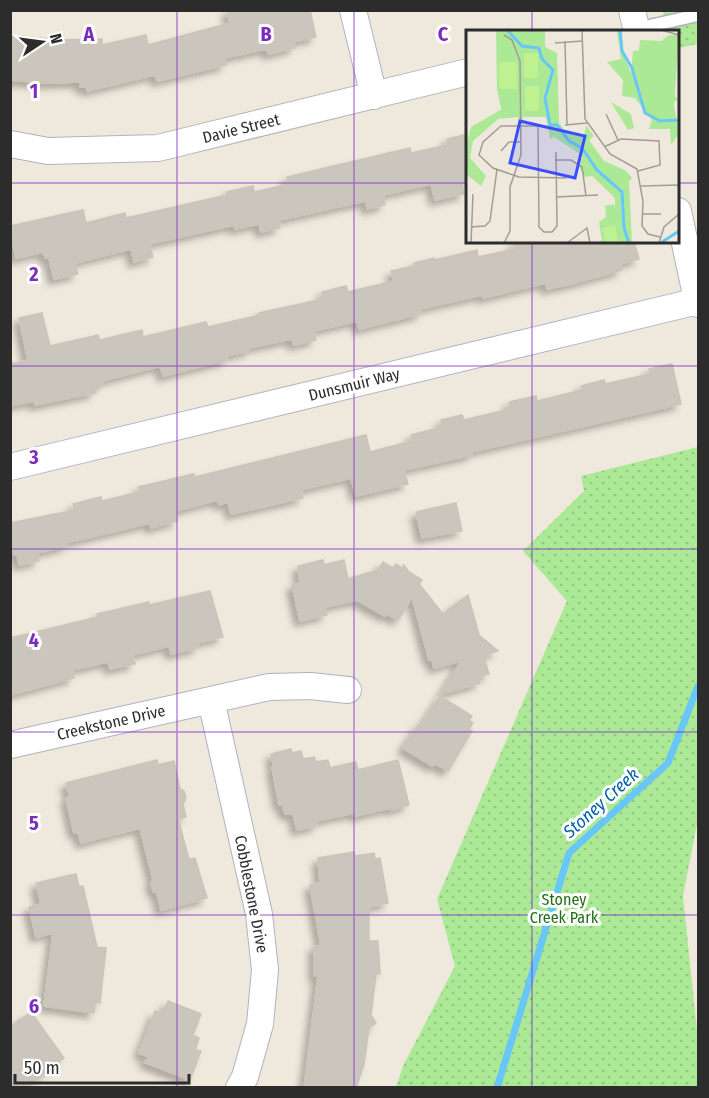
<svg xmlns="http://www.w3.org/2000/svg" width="709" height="1098" viewBox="0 0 709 1098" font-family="'Fira Sans Condensed',sans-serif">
  <defs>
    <pattern id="park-dots" width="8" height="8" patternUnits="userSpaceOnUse" patternTransform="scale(1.5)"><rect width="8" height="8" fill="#abe996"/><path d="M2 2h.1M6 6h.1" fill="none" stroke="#93c881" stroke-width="1.8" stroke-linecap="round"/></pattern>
    <filter id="shadow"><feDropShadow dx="-5.5" dy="5.5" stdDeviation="3" flood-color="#0004"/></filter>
  </defs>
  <rect width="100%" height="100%" fill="#efe8dd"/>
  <path fill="url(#park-dots)" d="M663,11H698V44L678,48V32L667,31Z
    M698,447V819L683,896L698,1040V1087H396L403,1066L455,966L437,899L567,601L523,551L584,491L581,476Z"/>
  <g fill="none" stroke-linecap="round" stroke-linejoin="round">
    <path stroke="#69c6f8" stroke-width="7" d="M497,1088L569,853L668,763L698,686"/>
  </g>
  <path fill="#cac5bd" stroke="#cac5b6" stroke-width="1.5" filter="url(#shadow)" d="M227,10H310L316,37L293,42L295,48L268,54L267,49L262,50L224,58L226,65L157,81L155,75L87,91V87H80V82L46,83L10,80V35L58,40L102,39V45L146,35L148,45L230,23Z
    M468,134V182L462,183L464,194L435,200L431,184L383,195L385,205L367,209L366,201L279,220L280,228L261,232L259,224L235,229L234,225L149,244L153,257L134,262L131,249L75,263L78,274L54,279L49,258H45L44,252L16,258L13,244H10V226L83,210L86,223L125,213L126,218L227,195L226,192L253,186L254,192L289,184L287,177L410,148L411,153L448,145L447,139Z
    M513,242H634L639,259L620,264L622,270L571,284L547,289L546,283L483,298L482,295L420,309L421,314L359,329L357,321L314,331L316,340L294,345L292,339L249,348V351L226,356L227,360L163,376L160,366L102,381L103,385L93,387L95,393L35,405L34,401L10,406V364L28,360L19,318L42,313L50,346L98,335L100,340L142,330L143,337L206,322L208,327L256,316L259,313L323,299L322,292L346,286L348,292L390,282L394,281L391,271L414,266V263L434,258L435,260L477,250L478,257L515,249Z
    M672,364L681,404L471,452L472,455L404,470L408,484L356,496L351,478L301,490L303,498L231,514L228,502L219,505L218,500L175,511L177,521L151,528L150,523L66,543L67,546L37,553L39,561L19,565L17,554L14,555L10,541V523L75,510L73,504L101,497L102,501L140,492L138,487L194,474L195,477L366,435L370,452L412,441L411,435L442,427L441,420L462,415L464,420L510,409L509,402L536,396L537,401L582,390L581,386L604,380L605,384L650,374L649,369Z
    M456,503L462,531L422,538L416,512Z
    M323,560L324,565L344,560L348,579L378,570L383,562L393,568L396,564L404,569L403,564L409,572L422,580L419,584L443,614L468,595L479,635L498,651L488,654L485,660L489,674L478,677L480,683L441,694L461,661L434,668L432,659L429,660L412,597L398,620L387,614L385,616L357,600L325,607L327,615L300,621L292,585L300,583L298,566Z
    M210,591L223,637L197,643L198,648L171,654L169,646L132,655L135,664L110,669L108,662L72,670L74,678L10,695V638L98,617L97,614L149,602V605Z
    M440,696L472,716L469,720L473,723L469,729L472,731L448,771L436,764L432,766L403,748L419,724L421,726Z
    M291,749L292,753L301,751L303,759L314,757L316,762L328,760L330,768L356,762L358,770L398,760L409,805L391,810L390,808L355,816L354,813L316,821L317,826L297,830L293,814H285L282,804L279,805L272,767H274L271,754Z
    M157,760L158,765L174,761L180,789L184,791L186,798L183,804L186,817L178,819L189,859L195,858L207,898L161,910L157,893L153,891L151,883L153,880L140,828L81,843L78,832L74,833L66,798L70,797L66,783Z
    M354,852L355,856L374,853L375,859L380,858L388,903L369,907V941H378L380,974H376L371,1015L376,1023L369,1028L364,1064L356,1088H304L318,976H314V946H321L310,885L320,883L318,858Z
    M76,874L79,887L83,886L97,947L106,948L100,1003L95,1002L94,1013L44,1006L53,933L36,937L29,907L41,904L36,883Z
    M168,1001L201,1014L193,1035L199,1038L195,1050L201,1051L190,1080L144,1062L149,1057L139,1053L155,1011L162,1014Z
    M31,1012L64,1058L24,1088H10V1027Z"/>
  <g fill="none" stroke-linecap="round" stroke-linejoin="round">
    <defs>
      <path id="service" d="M636,29L698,15"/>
      <path id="minor" d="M353,10L374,96
        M632,10L637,32
        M10,144L48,151L158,148L468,72
        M678,211L698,304
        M10,467L698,301
        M211,700L259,914L265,970L260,1024L245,1077L239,1088
        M10,745L269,687L310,686L348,690"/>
    </defs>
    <use href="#service" stroke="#b1b2c1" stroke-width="15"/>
    <use href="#minor" stroke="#b1b2c1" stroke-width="28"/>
    <use href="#service" stroke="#fff" stroke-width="12"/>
    <use href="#minor" stroke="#fff" stroke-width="26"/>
  </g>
  <path fill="none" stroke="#7b2cbf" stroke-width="1.5" stroke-opacity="0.55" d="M177,10V1088M354,10V1088M532,10V32M10,183H468M678,183H698M532,242V1088M10,366H698M10,549H698M10,732H698M10,915H698"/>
  <g text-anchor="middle" stroke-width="6" stroke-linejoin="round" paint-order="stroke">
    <g font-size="16" fill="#2c2c2c" stroke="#fff">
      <text transform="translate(241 128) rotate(-14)" y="6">Davie Street</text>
      <text transform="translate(354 384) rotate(-14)" y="6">Dunsmuir Way</text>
      <text transform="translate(111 722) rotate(-13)" y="6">Creekstone Drive</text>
      <text transform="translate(252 894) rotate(79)" y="6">Cobblestone Drive</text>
    </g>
    <g font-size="16" fill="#207015" stroke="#fff">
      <text x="564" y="905">Stoney<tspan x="564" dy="18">Creek Park</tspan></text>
    </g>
    <g font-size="18" font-style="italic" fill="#0362a9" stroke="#fff">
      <text transform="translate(601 803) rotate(-42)" y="6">Stoney Creek</text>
    </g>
  </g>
  <g transform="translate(466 30)">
    <rect width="213" height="213" fill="#efe8dd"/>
    <path d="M148,174L155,213H132L136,210L133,192L140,187L139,176Z" fill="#abe996"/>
    <path d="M151,1H156V20L165,43L167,21L173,20L174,10L195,11L203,5H213L208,76L213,103L205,115L204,99H183L186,90L169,68L156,66L157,50L141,32L155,29ZM145,72L165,84L168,98L162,100ZM36,79L52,87L32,89L7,111L4,128L20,146L15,156L0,144V117L5,97Z" fill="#abe996"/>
    <path d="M30,0H79V17L91,23L93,93L99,101L118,106L120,95L128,106L123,110L138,131L159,140L166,148L163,152L166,213H155L149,196V168L126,146L118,147L113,136L117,126L88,107L84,109L80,87H57L56,94H53L52,87H37L31,59ZM176,64L209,66L213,70L205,72L204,94L181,81Z" fill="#abe996"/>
    <path d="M58,23H72V48H58ZM33,32H51V59H33ZM59,56H73V80L59,81ZM149,195L152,213H139L137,198Z" fill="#c0f191"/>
    <path fill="none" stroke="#69c6f8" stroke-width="3" d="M154,0L156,21L166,38L179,83L194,91L213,90M42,1L56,16L73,18L76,29L87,40L79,68L84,95H91L103,111L116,118L131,140L156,162L158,198L163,213M196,212L213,201"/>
    <path fill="none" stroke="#a19d96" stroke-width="1.5" d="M116,0L119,89L144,124L171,139L177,171L176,196L182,204L194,207M195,0L213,5M99,11L101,95M89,13L116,11M140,84L152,110M72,95L73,197L78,202H86L91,196L90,122M99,95L121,93M75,96H35L17,112L13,125L27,138L53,147L101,148M138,117L155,109L193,111L194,135L172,141M35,121L43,112H55M89,130H105L116,137L120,166M175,156L213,155M90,167L132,165M176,184H195M5,197L19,196L24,191L31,139M5,213L7,164M38,213L44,201V157L55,125L54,31L46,10L38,5M101,213L121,198L124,213M193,213L198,197L213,184"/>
    <path fill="#3a4eff" fill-opacity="0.15" stroke="#3a4eff" stroke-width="3" d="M54,91L119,106L109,148L44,133Z"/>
    <rect width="213" height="213" fill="none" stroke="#2c2c2c" stroke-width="3"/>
  </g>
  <g font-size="20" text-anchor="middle" font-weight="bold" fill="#7b2cbf" stroke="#fff" stroke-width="6" stroke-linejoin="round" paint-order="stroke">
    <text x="89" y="41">A</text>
    <text x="266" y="41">B</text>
    <text x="443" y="41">C</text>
    <text x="34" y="98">1</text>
    <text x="34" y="281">2</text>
    <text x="34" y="464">3</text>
    <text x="34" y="647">4</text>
    <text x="34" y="830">5</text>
    <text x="34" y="1013">6</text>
  </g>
  <rect width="709" height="1098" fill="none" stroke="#2c2c2c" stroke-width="24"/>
  <g transform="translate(42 42) rotate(77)" stroke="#ffffff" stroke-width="4.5" paint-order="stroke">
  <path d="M0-4.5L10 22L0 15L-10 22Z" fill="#2c2c2c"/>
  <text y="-9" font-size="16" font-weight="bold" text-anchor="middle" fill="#2c2c2c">N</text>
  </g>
  <path d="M15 1074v9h174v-9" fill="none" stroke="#2c2c2c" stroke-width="3"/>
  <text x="24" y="1074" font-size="18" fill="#2c2c2c" stroke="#ffffff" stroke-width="4.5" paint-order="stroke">50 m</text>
</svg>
